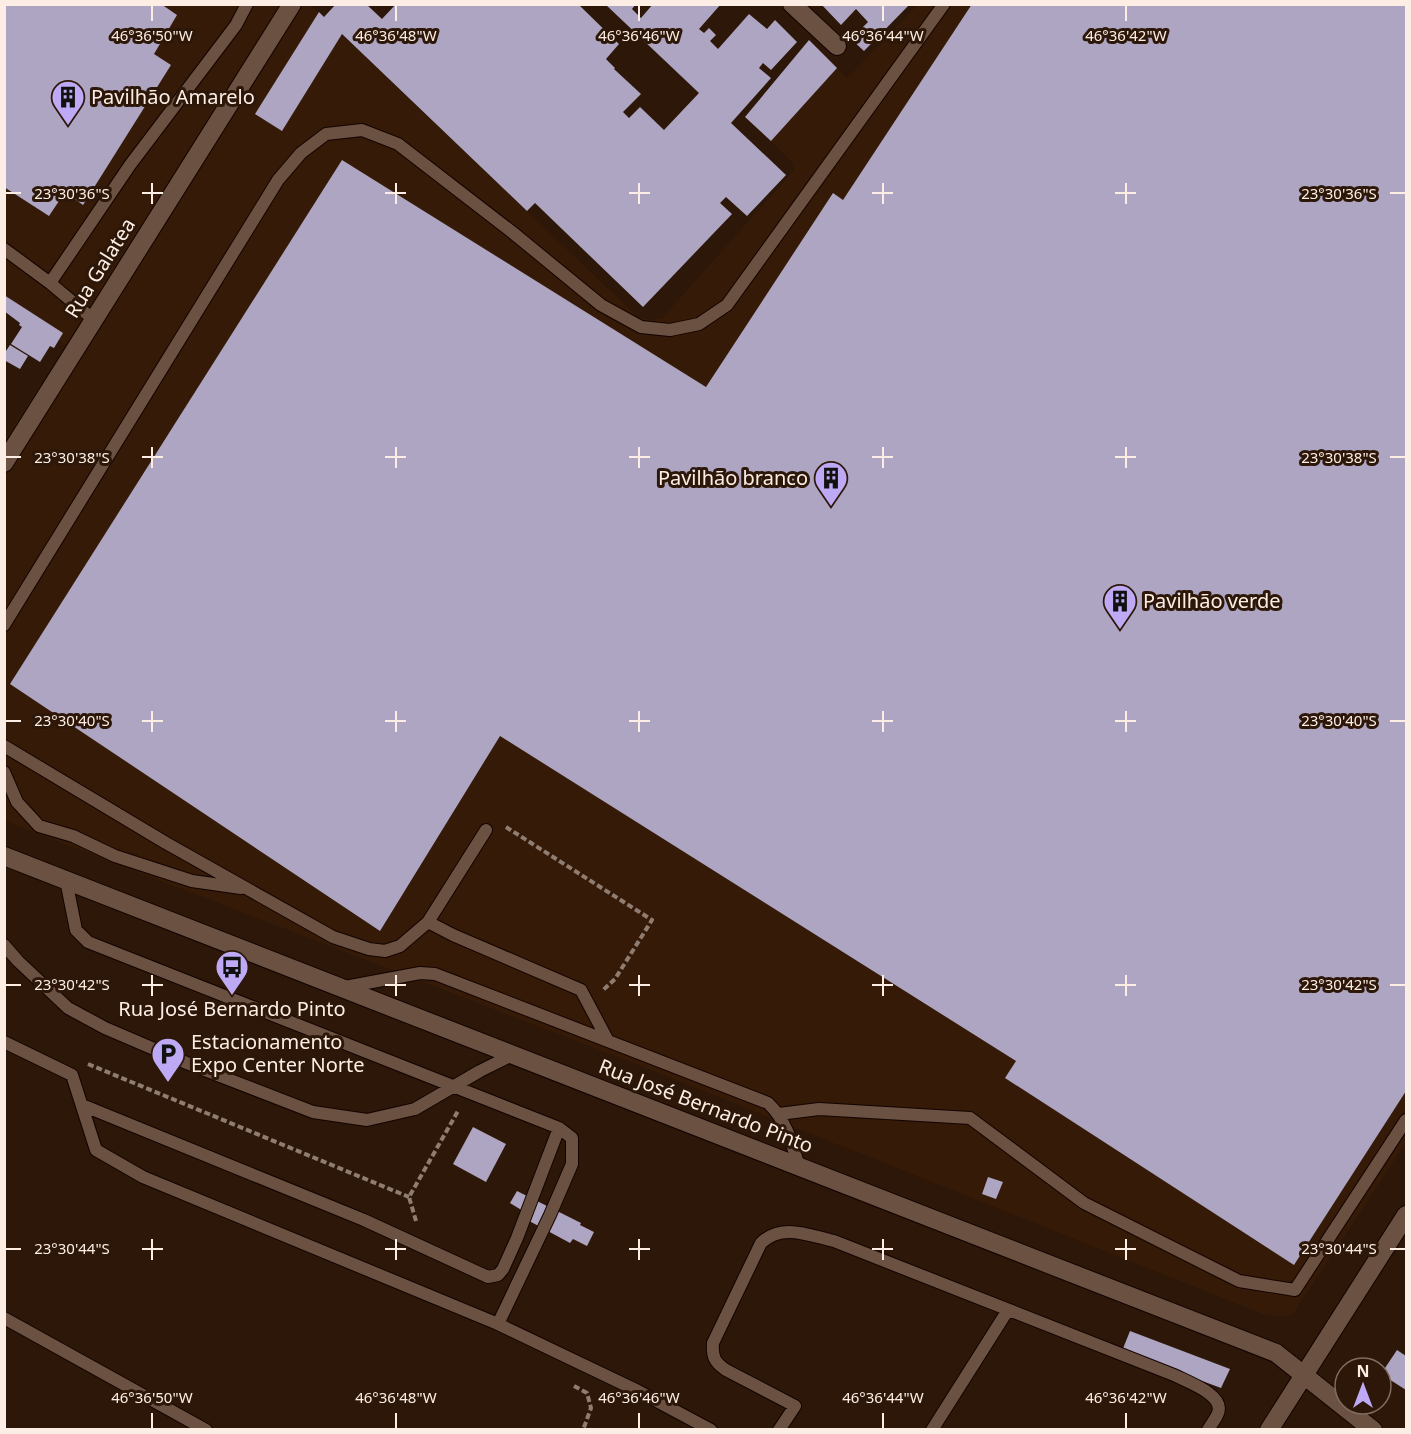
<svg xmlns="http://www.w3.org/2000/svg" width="1411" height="1434" viewBox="0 0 1411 1434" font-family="'Noto Sans',sans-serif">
  <rect width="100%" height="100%" fill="#2c1709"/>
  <path fill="#341a07" d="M5,5H311L637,316L650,320L662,318L794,170L793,163L745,117L809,40L847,78L917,5H1406V1143L1293,1314L1288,1316L1278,1317L1265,1315L633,1063L5,821L4,440L66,345L5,304Z"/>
  <path fill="#ada5c1" d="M4,4H161L177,15L154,54L171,65L83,205L65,192L49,216L4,187Z
    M336,4H366L382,19L396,4H578L619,44L606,59L615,68L614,69L641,94L623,112L629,118L640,107L664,130L699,93L605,4H636L632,9L641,18L653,4H721L699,29L704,33L709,28L716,35L710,41L718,49L749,14L767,29L775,20L797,42L771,70L763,63L759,68L771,78L731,123L786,175L747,216L726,197L720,203L732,214L643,307L535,203L527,211L342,34L282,131L255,114L319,12L324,17Z
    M821,4H910L864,51L851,39L868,22L856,9L841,25Z
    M972,4H1406V1091L1294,1265L1005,1078L1016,1061L500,736L380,931L10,684L342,160L706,387L833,193L843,200Z
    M809,40L837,68L771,141L745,117Z
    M4,295L63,333L54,348L50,346L40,362L11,344L22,327L19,325L20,323L4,311Z
    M10,345L28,356L20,369L4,360V354Z
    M473,1127L506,1144L486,1182L453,1164Z
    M988,1177L1003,1182L996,1199L982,1194Z
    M517,1191L581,1223L580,1225L594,1232L587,1246L573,1239L570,1243L520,1216L523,1211L510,1203Z
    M1130,1331L1230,1369L1221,1388L1122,1351Z
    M1397,1350L1406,1356V1390L1381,1374Z"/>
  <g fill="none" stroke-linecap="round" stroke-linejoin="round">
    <defs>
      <path id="service" d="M4,249L50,283L94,320
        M50,283L130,165L236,25L247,4
        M4,625L278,180L301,153L326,134L362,130L398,144L512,232L601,305L641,327L670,330L699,324L727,305L944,4
        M4,746L166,843L333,937L369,949L385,951L400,946L428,922L486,830
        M4,772L17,802L39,826L73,836L115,856L192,881L241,888
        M66,880L76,930L88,942L559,1128L572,1138V1164L550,1215L498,1324
        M428,922L453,935L581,990L607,1039
        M4,945L18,961L68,1008L105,1028L189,1064L313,1112L367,1120L415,1109L480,1071L512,1055
        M345,987L420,973L435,974L768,1103C786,1120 792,1143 799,1167
        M4,1042L72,1075L96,1150L143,1177L498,1324L638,1391L711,1430
        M82,1105L364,1220L488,1277L498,1275L503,1269L517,1238L559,1128
        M779,1114L819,1109L970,1118L1084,1203L1239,1281L1295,1290L1406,1120
        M4,1318L206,1430
        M779,1430L795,1406L726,1370C714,1362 712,1356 713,1343L761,1243C782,1223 808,1235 834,1241L1174,1375C1188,1382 1225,1395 1218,1413C1216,1419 1211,1424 1208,1430
        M932,1430L1008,1310"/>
      <path id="minor" d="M792,4L837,46"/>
      <path id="tertiary" d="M4,463L292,4
        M4,856L1276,1353L1373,1430
        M1269,1430L1406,1215"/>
    </defs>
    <use href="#service" stroke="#130300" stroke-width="14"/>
    <use href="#minor" stroke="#130300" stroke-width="20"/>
    <use href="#tertiary" stroke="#130300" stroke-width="20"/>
    <path stroke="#907d72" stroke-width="4" stroke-dasharray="6 3" stroke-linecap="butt" d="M506,827L652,920L615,979L602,991
      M88,1064L409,1197
      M416,1221L409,1197L458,1111
      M574,1386L587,1393L591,1408L583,1430"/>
    <use href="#service" stroke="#6a5142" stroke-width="12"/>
    <use href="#minor" stroke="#6a5142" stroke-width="18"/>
    <use href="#tertiary" stroke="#6a5142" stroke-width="18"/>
  </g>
  <path fill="none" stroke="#fdeee5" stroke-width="2" d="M152,6V21M396,6V21M639,6V21M883,6V21M1126,6V21M152,183V204M396,183V204M639,183V204M883,183V204M1126,183V204M6,193H21M142,193H163M385,193H406M629,193H650M872,193H893M1115,193H1136M1390,193H1405M152,447V468M396,447V468M639,447V468M883,447V468M1126,447V468M6,457H21M142,457H163M385,457H406M629,457H650M872,457H893M1115,457H1136M1390,457H1405M152,711V732M396,711V732M639,711V732M883,711V732M1126,711V732M6,721H21M142,721H163M385,721H406M629,721H650M872,721H893M1115,721H1136M1390,721H1405M152,975V996M396,975V996M639,975V996M883,975V996M1126,975V996M6,985H21M142,985H163M385,985H406M629,985H650M872,985H893M1115,985H1136M1390,985H1405M152,1239V1260M396,1239V1260M639,1239V1260M883,1239V1260M1126,1239V1260M6,1249H21M142,1249H163M385,1249H406M629,1249H650M872,1249H893M1115,1249H1136M1390,1249H1405M152,1413V1428M396,1413V1428M639,1413V1428M883,1413V1428M1126,1413V1428"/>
  <defs>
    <symbol id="building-pin" viewBox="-11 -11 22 30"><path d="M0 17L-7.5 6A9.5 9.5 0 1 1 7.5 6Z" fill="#bea9f4" stroke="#2c1709"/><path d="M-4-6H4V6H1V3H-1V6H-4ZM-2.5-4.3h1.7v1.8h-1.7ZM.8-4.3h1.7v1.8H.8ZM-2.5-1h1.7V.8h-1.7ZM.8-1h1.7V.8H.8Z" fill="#111"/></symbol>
    <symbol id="bus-pin" viewBox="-11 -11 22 30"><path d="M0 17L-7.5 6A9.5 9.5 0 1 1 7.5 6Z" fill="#bea9f4" stroke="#2c1709"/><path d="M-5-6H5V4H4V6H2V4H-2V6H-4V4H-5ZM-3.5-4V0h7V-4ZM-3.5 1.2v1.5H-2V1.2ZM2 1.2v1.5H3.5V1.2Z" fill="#111"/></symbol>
    <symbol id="parking-pin" viewBox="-11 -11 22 30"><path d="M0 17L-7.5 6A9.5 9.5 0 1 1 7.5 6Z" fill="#bea9f4" stroke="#2c1709"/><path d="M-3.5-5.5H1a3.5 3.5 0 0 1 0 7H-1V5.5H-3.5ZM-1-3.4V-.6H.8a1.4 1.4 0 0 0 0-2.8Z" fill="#111"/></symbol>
  </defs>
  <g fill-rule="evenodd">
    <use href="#building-pin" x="49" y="78" width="38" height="52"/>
    <use href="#building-pin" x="812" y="459" width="38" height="52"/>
    <use href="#building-pin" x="1101" y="582" width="38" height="52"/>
    <use href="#bus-pin" x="213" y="948" width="38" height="52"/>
    <use href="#parking-pin" x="149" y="1035" width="38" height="52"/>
  </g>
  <g text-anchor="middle" stroke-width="6" stroke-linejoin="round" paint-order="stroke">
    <g font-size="20" fill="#fdeee5" stroke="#2c1709" text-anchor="start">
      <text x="91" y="104">Pavilhão Amarelo</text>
      <text x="808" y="485" text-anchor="end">Pavilhão branco</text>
      <text x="1143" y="608">Pavilhão verde</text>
      <text x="232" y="1016" text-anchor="middle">Rua José Bernardo Pinto</text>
      <text x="191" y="1049">Estacionamento<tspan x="191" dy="23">Expo Center Norte</tspan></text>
    </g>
    <g font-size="20" fill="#fdeee5" stroke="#2c1709">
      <text transform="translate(100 268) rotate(-58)" y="7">Rua Galatea</text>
      <text transform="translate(706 1106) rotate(21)" y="7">Rua José Bernardo Pinto</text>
    </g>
  </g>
  <g font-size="15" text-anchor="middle" fill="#fdeee5" stroke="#2c1709" stroke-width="6" stroke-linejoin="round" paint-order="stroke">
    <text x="152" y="41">46°36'50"W</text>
    <text x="396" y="41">46°36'48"W</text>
    <text x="639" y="41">46°36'46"W</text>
    <text x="883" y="41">46°36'44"W</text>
    <text x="1126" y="41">46°36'42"W</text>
    <text x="72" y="199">23°30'36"S</text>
    <text x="1339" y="199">23°30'36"S</text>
    <text x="72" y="463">23°30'38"S</text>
    <text x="1339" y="463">23°30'38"S</text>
    <text x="72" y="726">23°30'40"S</text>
    <text x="1339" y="726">23°30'40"S</text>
    <text x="72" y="990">23°30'42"S</text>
    <text x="1339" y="990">23°30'42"S</text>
    <text x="72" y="1254">23°30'44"S</text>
    <text x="1339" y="1254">23°30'44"S</text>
    <text x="152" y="1403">46°36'50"W</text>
    <text x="396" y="1403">46°36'48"W</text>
    <text x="639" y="1403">46°36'46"W</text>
    <text x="883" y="1403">46°36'44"W</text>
    <text x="1126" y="1403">46°36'42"W</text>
  </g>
  <rect width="1411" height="1434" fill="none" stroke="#fdeee5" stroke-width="12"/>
  <g transform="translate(1363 1386)"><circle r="28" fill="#2c1709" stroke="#806d61" stroke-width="1.5"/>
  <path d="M0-4.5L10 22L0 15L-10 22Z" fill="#bea9f4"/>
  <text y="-9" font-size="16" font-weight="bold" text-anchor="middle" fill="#fdeee5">N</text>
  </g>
</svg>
